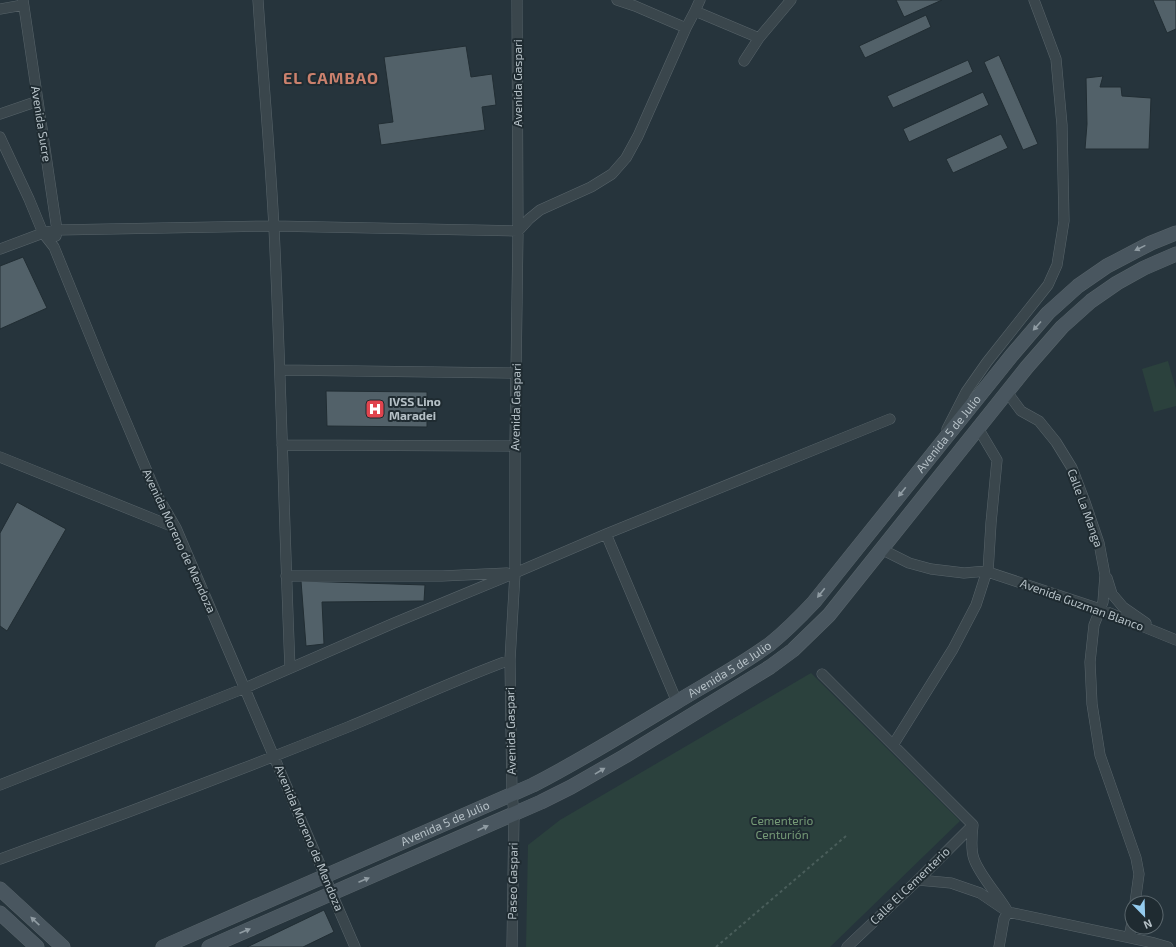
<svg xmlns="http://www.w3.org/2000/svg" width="1176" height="947" viewBox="0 0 1176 947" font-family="'Exo 2',sans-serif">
  <rect width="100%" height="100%" fill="#26343c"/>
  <path fill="#2b413d" d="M1168,361L1176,389V406L1154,412L1142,369Z
    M811,673L960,821L830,947H526L528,845L560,820Z"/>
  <path fill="#526169" stroke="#212d33" d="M896,0H942L904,17Z
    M1153,0H1176V29L1167,33Z
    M926,15L931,27L865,58L859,46Z
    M466,46L471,77L492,74L496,105L482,107L485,130L381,145L378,124L393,122L384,57Z
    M999,55L1038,144L1023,150L984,62Z
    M968,60L973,72L893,108L887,96Z
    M1103,76L1100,87H1121L1122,96L1151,98L1149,149H1085L1087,124L1086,78Z
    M983,92L989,105L909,142L903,129Z
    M1001,134L1008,148L953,173L946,159Z
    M23,257L47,308L0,329V266Z
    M326,391L427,392V427L327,426Z
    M17,502L66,529L7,631L0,626V533Z
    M301,581L425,585L424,601L322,602L324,644L306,646Z
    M324,910L334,932L303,947H247Z"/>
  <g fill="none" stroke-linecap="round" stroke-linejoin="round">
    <defs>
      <path id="street" d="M23,0L57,230L56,236
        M258,0C263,76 270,152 274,228C281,375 284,521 290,668
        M617,0L635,6L686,28
        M0,9L23,5
        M695,11L759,38L791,0
        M744,61L759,38
        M0,114L38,101
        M0,137L29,199L43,233L54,247L102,365L157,495L176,528L325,876L332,894L355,947
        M0,249L43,233L57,230L273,226L518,231L529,219L540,210L591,187L612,174L626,158L638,136L686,28L695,11L700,0
        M280,370L516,373
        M1007,392L1021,411L1039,421L1056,442L1072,468L1085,502L1099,543L1105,575L1103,602L1094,625L1090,662L1092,704L1100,755L1136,858L1139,874L1135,903
        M947,429L966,392L987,362L1048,285L1057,265L1064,221L1062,125L1056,59L1034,0
        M282,445L515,446
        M0,457L176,528
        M606,534L677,702
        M881,549L909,563L931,569L964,573L987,571
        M988,572L1100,609L1176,640
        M286,576H442L507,573
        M1107,578L1112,594L1123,607L1146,623
        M822,674L973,825C972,834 971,851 974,859C980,876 999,896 1008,912L1004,919L999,947
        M893,745L953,649L976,605L987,571L988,572L991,523L997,460L978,428
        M0,785L245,688L394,623L515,573L606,534L890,419
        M0,859C117,817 233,773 348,727C402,705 455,680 510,660
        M918,880L951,883L980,893L1008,912L1154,943L1168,947
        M1129,937L1132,923
        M512,947L514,814L512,794L510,660L515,573V446L518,231L517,0
        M847,947L918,880L973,825"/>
      <g id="secondary">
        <path d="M0,889L63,947"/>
        <path d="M0,913L37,947"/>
        <path id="s1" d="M163,947L533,785C582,760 628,731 675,703C706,684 740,666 770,644C786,631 800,617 814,602L1012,355L1048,313L1078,286L1107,266L1151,243L1176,233"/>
        <path d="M209,947L541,802L571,787L625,756L770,667L793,650L829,615L1027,367L1062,327L1091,301L1117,283L1144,268L1176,254"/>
      </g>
    </defs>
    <use href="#street" stroke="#58646a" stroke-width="11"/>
    <use href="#secondary" stroke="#58646a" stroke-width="15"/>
    <path stroke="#4a5e5b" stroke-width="2" stroke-dasharray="3 3" stroke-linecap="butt" d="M716,947L846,836"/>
    <use href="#street" stroke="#3a464c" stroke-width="10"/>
    <use href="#secondary" stroke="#49565f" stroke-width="14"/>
  </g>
  <defs><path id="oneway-solid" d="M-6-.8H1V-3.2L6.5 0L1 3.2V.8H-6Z"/></defs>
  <g fill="#909ca3">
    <use href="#oneway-solid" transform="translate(1140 248) rotate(154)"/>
    <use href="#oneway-solid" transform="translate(1037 326) rotate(132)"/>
    <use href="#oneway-solid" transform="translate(902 492) rotate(129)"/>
    <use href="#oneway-solid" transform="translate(821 593) rotate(129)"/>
    <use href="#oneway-solid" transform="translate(600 771) rotate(-31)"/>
    <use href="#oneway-solid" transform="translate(483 828) rotate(-24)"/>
    <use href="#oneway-solid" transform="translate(364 880) rotate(-23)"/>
    <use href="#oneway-solid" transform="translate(35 921) rotate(-137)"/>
    <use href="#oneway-solid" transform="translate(245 931) rotate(-23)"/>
  </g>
  <defs>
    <symbol id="hospital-square" viewBox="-11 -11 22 22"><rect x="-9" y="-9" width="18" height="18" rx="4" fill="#e0444e" stroke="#1f2b31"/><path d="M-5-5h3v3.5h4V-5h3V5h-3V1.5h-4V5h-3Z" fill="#fff"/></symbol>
  </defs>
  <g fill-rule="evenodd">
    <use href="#hospital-square" x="364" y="398" width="22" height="22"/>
  </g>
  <g text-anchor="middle" stroke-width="4" stroke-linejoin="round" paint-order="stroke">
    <g font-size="12" fill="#b6c1c7" stroke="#1f2b31">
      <text transform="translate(518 83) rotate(-90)" y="4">Avenida Gaspari</text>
      <text transform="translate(41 124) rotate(81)" y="4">Avenida Sucre</text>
      <text transform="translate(516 407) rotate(-89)" y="4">Avenida Gaspari</text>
      <text dy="4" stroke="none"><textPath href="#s1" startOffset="956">Avenida 5 de Julio</textPath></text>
      <text transform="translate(1085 508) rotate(70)" y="4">Calle La Manga</text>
      <text transform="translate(179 541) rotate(65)" y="4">Avenida Moreno de Mendoza</text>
      <text transform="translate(1082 605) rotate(20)" y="4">Avenida Guzman Blanco</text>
      <text dy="4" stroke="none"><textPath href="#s1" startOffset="632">Avenida 5 de Julio</textPath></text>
      <text transform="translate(511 731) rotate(-91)" y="4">Avenida Gaspari</text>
      <text dy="4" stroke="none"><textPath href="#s1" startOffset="308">Avenida 5 de Julio</textPath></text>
      <text transform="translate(309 838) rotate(67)" y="4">Avenida Moreno de Mendoza</text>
      <text transform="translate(513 881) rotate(-89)" y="4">Paseo Gaspari</text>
      <text transform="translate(910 886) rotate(-44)" y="4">Calle El Cementerio</text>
    </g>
    <g font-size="12" font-weight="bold" fill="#b6c1c7" stroke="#1f2b31" text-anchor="start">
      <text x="389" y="406">IVSS Lino<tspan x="389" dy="14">Maradei</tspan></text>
    </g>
    <g font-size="12" fill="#769b77" stroke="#1f2b31">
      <text x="782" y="825">Cementerio<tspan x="782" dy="14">Centurión</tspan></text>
    </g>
    <g font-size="16" font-weight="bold" letter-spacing="1" fill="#cb816d" stroke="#1f2b31">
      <text x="331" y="84">EL CAMBAO</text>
    </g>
  </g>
  <g transform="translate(1144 915) rotate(157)"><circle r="19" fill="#1f2b31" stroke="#5b676d"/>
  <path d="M0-3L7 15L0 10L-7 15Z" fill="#94cbee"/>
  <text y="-6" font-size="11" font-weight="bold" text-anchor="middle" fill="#b6c1c7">N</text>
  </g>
</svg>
